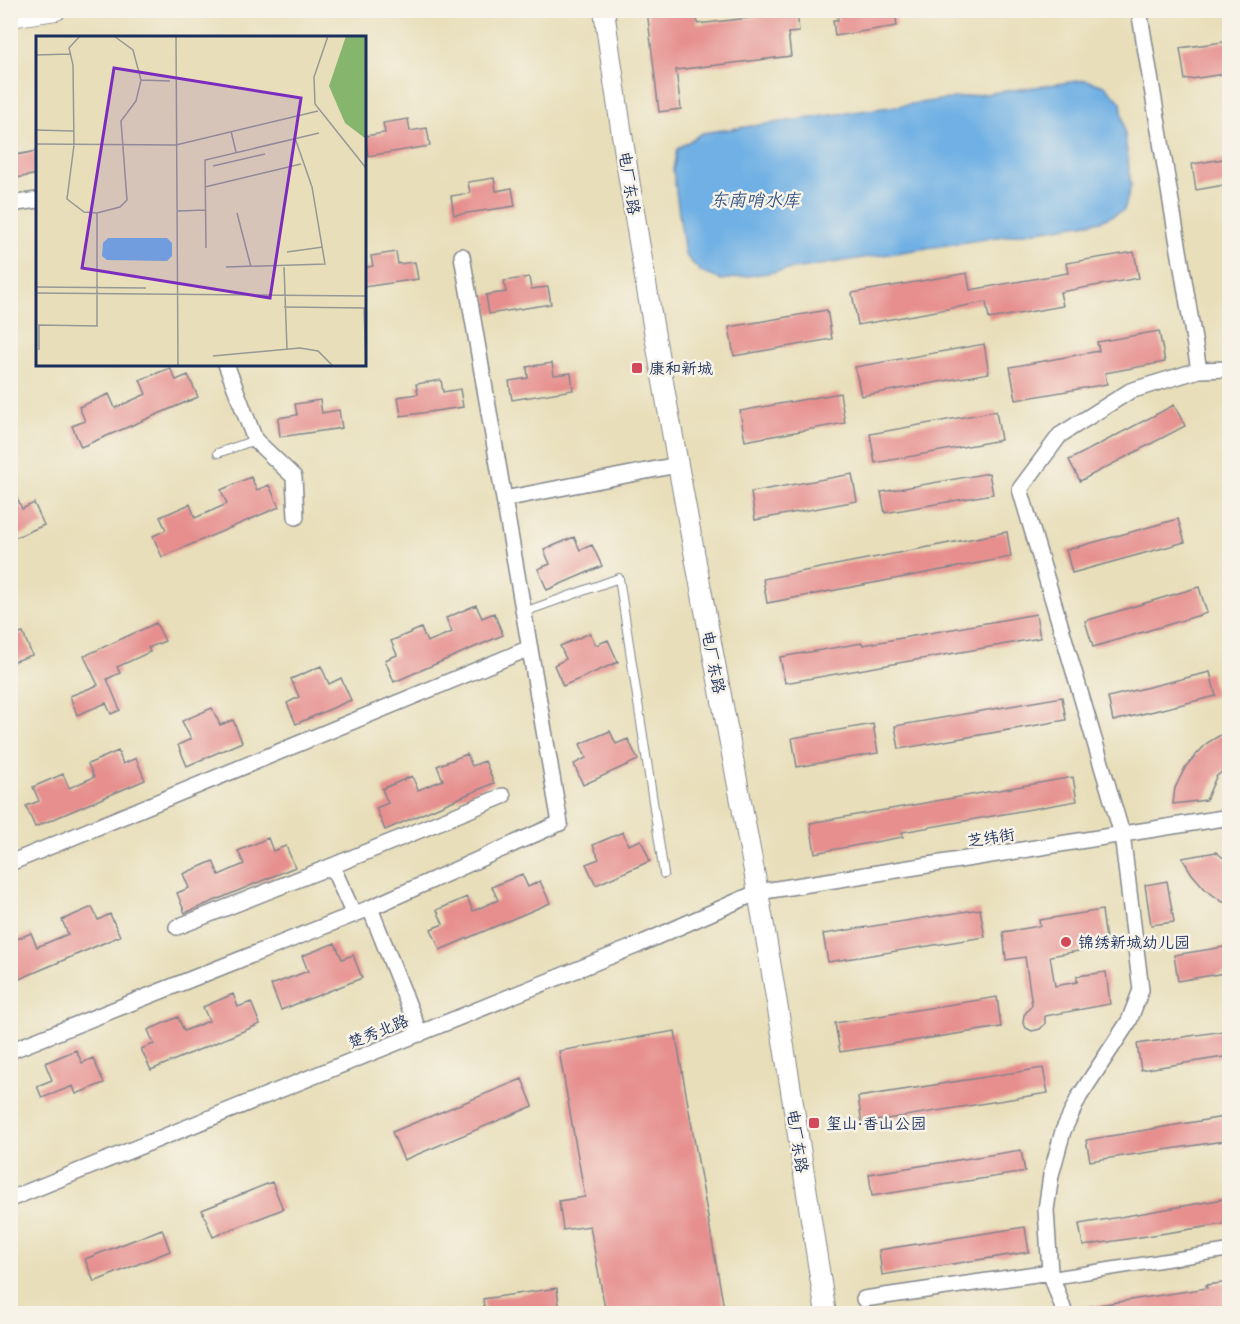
<svg xmlns="http://www.w3.org/2000/svg" width="1240" height="1324" viewBox="0 0 1240 1324" font-family="'Playpen Sans','LXGW WenKai TC',sans-serif">
  <rect width="100%" height="100%" fill="#f7f3e8"/>
  <filter id="ink" filterUnits="userSpaceOnUse"><feTurbulence type="fractalNoise" baseFrequency=".0167" numOctaves="2"/><feDisplacementMap in="SourceGraphic" scale="12" xChannelSelector="R" yChannelSelector="G"/><feConvolveMatrix kernelMatrix="1 2 1 2 8 2 1 2 1" color-interpolation-filters="sRGB"/></filter>
  <filter id="wash" filterUnits="userSpaceOnUse"><feTurbulence type="fractalNoise" baseFrequency=".008" numOctaves="4" result="noise"/><feDisplacementMap in="SourceGraphic" scale="24" xChannelSelector="R" yChannelSelector="G"/><feGaussianBlur stdDeviation="1.35" result="paint"/><feColorMatrix in="noise" values="0 0 0 0 0 0 0 0 0 0 0 0 0 0 0 0 0 1.4 0 .05"/><feComposite in="paint" operator="in"/></filter>
  <g filter="url(#wash)">
    <rect width="100%" height="100%" fill="#e8deb9"/>
    <path fill="#70b0e4" stroke="#4670a1" stroke-width="1.5" d="M1085,80L1105,86L1121,102L1131,186L1124,210L1101,221L722,280L701,272L685,255L673,170L677,149L702,133Z"/>
    <g id="blocks">
      <path fill="#e68f8e" d="M647,10H695L698,24L757,17L756,10H797L799,32L788,33L791,56L676,70L681,109L659,112Z
        M836,10H888L889,14L895,13L897,26L835,36L833,20H838Z
        M1230,41V73L1185,80L1180,48Z
        M408,119L410,131L427,128L430,146L368,156L365,136L385,133L383,123Z
        M38,151V174L10,179V156Z
        M1230,158V184L1196,190L1192,164Z
        M494,178L496,191L512,188L515,206L454,215L451,196L470,193L468,182Z
        M396,252L398,264L415,262L418,279L364,287V268L373,266L371,256Z
        M1134,252L1139,278L1060,292L1063,306L989,319L986,302L858,325L852,293L967,273L970,290L1068,273L1066,263Z
        M529,277L531,289L548,287L551,304L489,314L486,295L506,292L504,281Z
        M827,310L832,339L734,356L729,327Z
        M1159,331L1165,362L1105,373L1107,384L1016,400L1010,367L1099,351L1097,342Z
        M984,344L989,373L861,396L855,367Z
        M552,363L554,375L571,373L573,390L512,400L509,381L528,378L527,367Z
        M170,368L176,380L188,375L198,397L81,447L72,426L85,421L79,407L109,394L115,408L146,394L140,380Z
        M441,380L443,392L460,389L463,407L401,416L398,397L418,394L416,384Z
        M840,393L845,423L745,441L740,411Z
        M320,400L322,413L339,410L342,428L280,437L278,418L297,415L295,404Z
        M1174,405L1185,426L1080,481L1069,460Z
        M996,411L1001,440L875,463L870,434Z
        M989,473L993,494L885,513L881,492Z
        M852,474L857,501L755,520L751,492Z
        M251,477L257,490L269,485L279,507L162,557L153,536L166,530L160,517L190,504L195,518L227,504L221,490Z
        M10,482L22,509L34,503L44,525L10,540Z
        M1178,519L1185,542L1072,573L1066,550Z
        M1007,532L1011,557L767,603L763,579Z
        M574,537L580,550L592,545L602,566L547,590L538,569L550,564L544,550Z
        M1199,587L1207,613L1093,647L1085,621Z
        M476,605L482,618L494,613L503,635L394,682L385,660L397,655L391,641L421,628L427,642L452,632L446,618Z
        M1036,614L1040,638L785,683L780,657L862,643L863,645Z
        M156,623L165,641L148,648L150,652L117,667L120,673L107,679L120,710L111,714L106,703L77,715L70,696L98,685L84,656Z
        M23,633L32,655L10,663V637Z
        M590,633L596,645L608,640L618,662L563,686L554,665L566,659L560,646Z
        M321,666L329,684L341,678L351,700L296,724L287,703L299,697L291,679Z
        M1210,672L1216,696L1113,721L1108,697Z
        M1062,697L1066,720L899,749L895,726Z
        M212,708L220,725L233,720L242,742L187,766L178,745L191,739L182,721Z
        M873,724L878,753L797,767L792,738Z
        M1230,729V764L1216,777L1206,800L1173,804L1175,788L1186,766L1207,743Z
        M610,731L616,744L628,739L638,760L583,785L574,764L586,758L580,744Z
        M118,751L123,764L136,758L145,780L35,827L26,806L39,801L33,787L63,774L69,788L94,777L88,764Z
        M467,754L472,766L485,761L494,783L385,830L376,808L388,803L382,789L412,776L418,790L443,780L437,766Z
        M1073,777L1077,801L902,832L903,837L815,853L810,823Z
        M623,832L628,845L641,840L650,861L596,885L586,864L599,859L593,845Z
        M268,838L273,851L286,846L295,867L185,913L177,893L189,888L183,874L213,861L219,875L244,864L238,851Z
        M1216,852L1230,863V904L1221,901L1205,889L1192,874L1182,858Z
        M522,874L528,887L540,881L550,903L440,950L431,929L443,924L437,910L467,897L473,911L498,900L492,887Z
        M1167,881L1174,922L1151,925L1145,885Z
        M92,907L98,920L110,914L120,936L10,983V942L31,933L37,947L68,934L62,920Z
        M980,909L985,937L828,962L823,934Z
        M1102,910L1106,940L1095,948L1050,956L1055,986L1077,982V976L1106,972L1110,1004L1045,1016V1024L1040,1029L1032,1031L1026,1028L1023,1022L1024,1015L1032,1005L1025,957L1006,960L1003,932L1040,926L1039,920Z
        M335,943L342,959L353,955L362,978L281,1010L271,985L308,971L302,956Z
        M1230,946V972L1178,981L1174,955Z
        M233,994L238,1007L251,1002L260,1024L151,1070L141,1049L154,1044L148,1030L178,1017L184,1031L209,1021L203,1007Z
        M997,997L1001,1027L840,1052L835,1023Z
        M1230,1030V1056L1141,1070L1137,1044Z
        M675,1031L725,1314H606L590,1226L563,1230L559,1201L585,1197L559,1051Z
        M76,1050L82,1063L93,1058L104,1083L76,1094L73,1086L42,1098L37,1086L52,1080L45,1063Z
        M1043,1068L1048,1093L862,1123L858,1097Z
        M522,1079L533,1106L404,1160L392,1132Z
        M1230,1116V1140L1090,1161L1086,1140Z
        M1021,1150L1025,1172L872,1196L869,1174Z
        M272,1182L283,1209L213,1237L202,1210Z
        M1230,1198V1223L1083,1246L1079,1224Z
        M1025,1227L1029,1252L882,1275L879,1250Z
        M162,1229L170,1251L94,1282L85,1259Z
        M1230,1282V1307L1191,1314H1086V1307L1207,1288L1206,1285Z
        M557,1288L560,1314H485L483,1299Z"/>
    </g>
  </g>
  <g filter="url(#ink)">
    <use href="#blocks" fill-opacity="0" stroke="#82868c" stroke-width="1.5"/>
    <g fill="none" stroke-linecap="round" stroke-linejoin="round">
      <defs>
        <path id="service" d="M218,453L255,440
          M524,612L619,578L664,874"/>
        <path id="pedestrian" d="M1052,1278L1230,1250"/>
        <path id="minor" d="M1139,10L1199,370
          M10,204L38,200
          M226,364L255,440L294,477L296,517
          M504,499L677,465
          M10,863L530,648
          M332,866L354,915
          M370,908L420,1034
          M177,927L332,866L503,796
          M10,1051L370,908L560,823L462,256
          M10,1199L638,945L758,892L1230,817
          M864,1299L1050,1272
          M1065,1314L1050,1272L1046,1210L1051,1175L1063,1131L1079,1097L1129,1021L1141,990L1122,834L1020,489L1060,435L1130,391L1199,370L1230,369"/>
        <path id="tertiary" d="M604,10C644,305 703,596 757,887C783,1029 803,1172 826,1314
          M10,17L56,10"/>
      </defs>
      <use href="#service" stroke="#82868c" stroke-width="10"/>
      <use href="#pedestrian" stroke="#82868c" stroke-width="15"/>
      <use href="#minor" stroke="#82868c" stroke-width="18"/>
      <use href="#tertiary" stroke="#82868c" stroke-width="22"/>
      <use href="#service" stroke="#fff" stroke-width="8"/>
      <use href="#pedestrian" stroke="#fff" stroke-width="12"/>
      <use href="#minor" stroke="#fff" stroke-width="15"/>
      <use href="#tertiary" stroke="#fff" stroke-width="20"/>
    </g>
  </g>
  <g fill="#d1495b" stroke="#f7f3e8" stroke-width="2">
    <rect x="631" y="362" width="12" height="12" rx="3"/>
    <circle cx="1066" cy="942" r="6"/>
    <rect x="808" y="1117" width="12" height="12" rx="3"/>
  </g>
  <g text-anchor="middle" stroke-width="5" stroke-linejoin="round" paint-order="stroke">
    <g font-size="16" fill="#1b2f5e" stroke="#f7f3e8">
      <text transform="translate(630 183) rotate(81)" y="6">电厂东路</text>
      <text transform="translate(714 662) rotate(79)" y="6">电厂东路</text>
      <text transform="translate(991 837) rotate(-9)" y="6">芝纬街</text>
      <text transform="translate(378 1031) rotate(-22)" y="6">楚秀北路</text>
      <text transform="translate(798 1141) rotate(81)" y="6">电厂东路</text>
    </g>
    <g font-size="16" fill="#1b2f5e" stroke="#f7f3e8" text-anchor="start">
      <text x="649" y="374">康和新城</text>
      <text x="1078" y="948">锦绣新城幼儿园</text>
      <text x="826" y="1129">玺山·香山公园</text>
    </g>
    <g font-size="18" font-style="italic" fill="#355686" stroke="#f7f3e8">
      <text x="755" y="206">东南哨水库</text>
    </g>
  </g>
  <g transform="translate(36 36)">
    <rect width="330" height="330" fill="#e8deb9"/>
    <path d="M310,0H330V103L309,87L293,50Z" fill="#86b56d"/>
    <path d="M72,202H131L136,207V220L131,225L71,224L66,220L67,207Z" fill="#70b0e4"/>
    <path fill="none" stroke="#969895" stroke-width="1.5" d="M44,0L33,12L37,29L38,109L31,163L48,176L61,177L84,171L91,164L85,85L100,65L105,44L97,14L78,0M140,0L142,330M292,0L278,41L279,68L330,132M0,19L34,18M105,44L134,45M0,94L37,95M195,95L200,116M0,108L140,109L282,75M177,130L229,118M169,151L265,128M142,175L169,174M201,177L215,231M170,212L169,124L283,97M251,216L287,211M190,231L289,228L276,151L259,102M248,231L251,313M0,251L110,252M0,257L330,260M248,271L330,272M328,272L330,330M3,314V289L61,290V177M177,320L264,312L282,315L297,330"/>
    <path fill="#7b2cbf" fill-opacity="0.15" stroke="#7b2cbf" stroke-width="3" d="M78,32L265,62L234,262L46,232Z"/>
    <rect width="330" height="330" fill="none" stroke="#1b2f5e" stroke-width="3"/>
  </g>
  <rect width="1240" height="1324" fill="none" stroke="#f7f3e8" stroke-width="36"/>
</svg>
